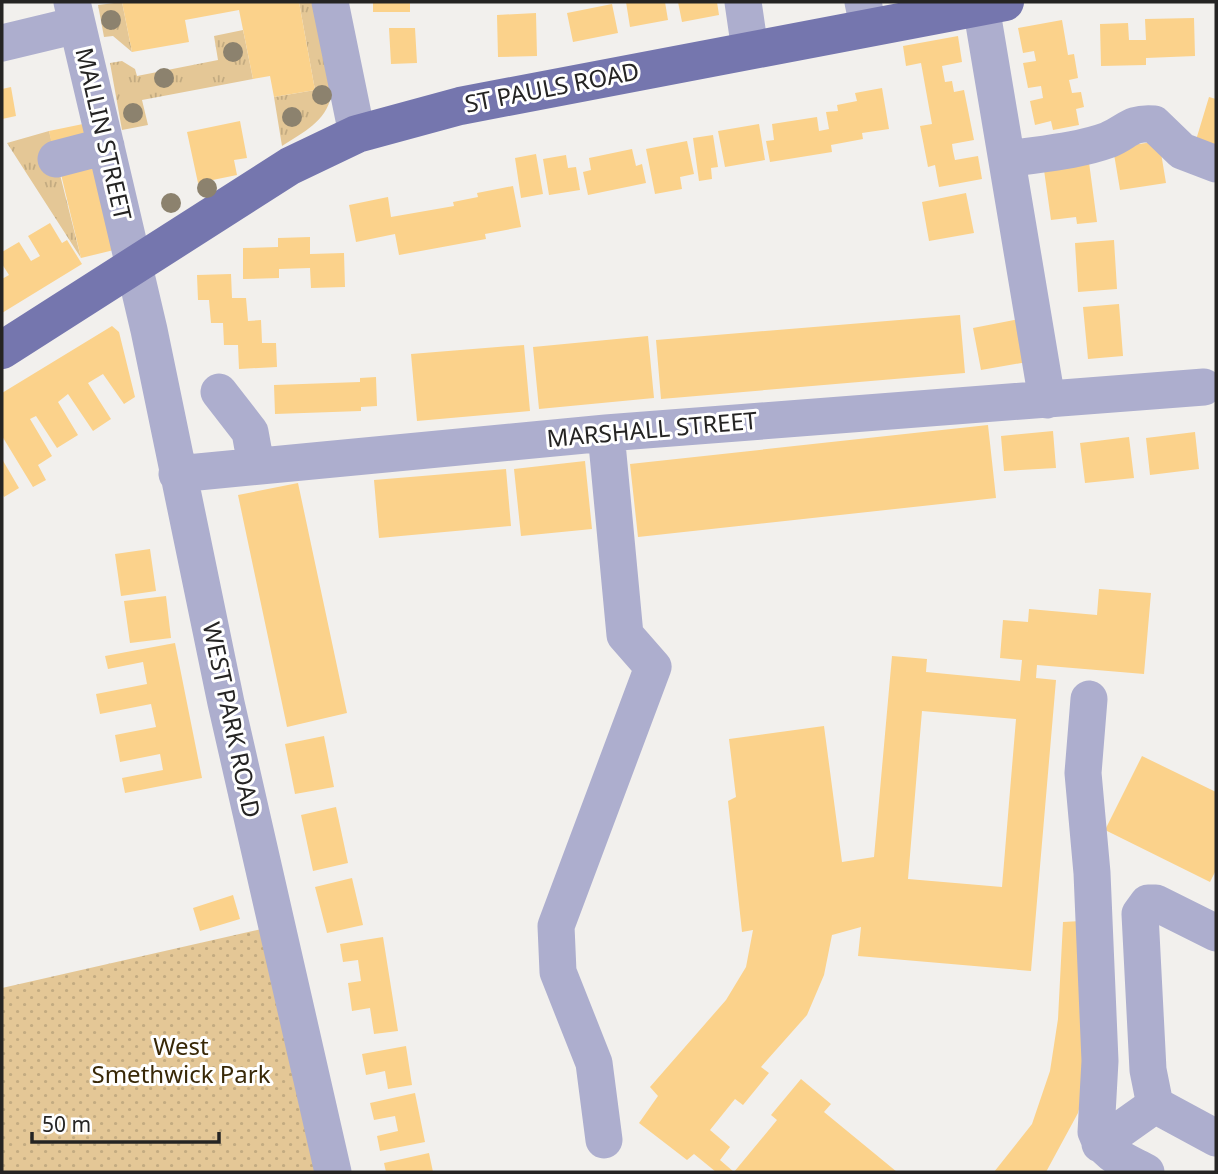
<svg xmlns="http://www.w3.org/2000/svg" width="1218" height="1174" viewBox="0 0 1218 1174" font-family="'Noto Sans',sans-serif">
  <defs>
    <pattern id="grass-tufts" width="24" height="20" patternUnits="userSpaceOnUse" patternTransform="scale(1.75)"><rect width="24" height="20" fill="#e4c796"/><path d="M3 7l-1-3M5 7V3M7 7l1-3M15 17l-1-3M17 17v-4M19 17l1-3" fill="none" stroke="#c3ab81"/></pattern>
    <pattern id="park-dots" width="8" height="8" patternUnits="userSpaceOnUse" patternTransform="scale(1.75)"><rect width="8" height="8" fill="#e4c796"/><path d="M2 2h.1M6 6h.1" fill="none" stroke="#c3ab81" stroke-width="1.8" stroke-linecap="round"/></pattern>
  </defs>
  <rect width="100%" height="100%" fill="#f2f0ed"/>
  <path fill="url(#grass-tufts)" d="M122,2L132,52L113,36L104,37L98,5Z
    M299,2H313L331,96C326,122 303,132 282,146L274,97L315,90Z
    M243,30L253,79L142,100L148,125L122,130L110,63L122,61L135,69L137,76L218,60L214,36Z
    M49,131L81,258L7,143Z"/>
  <path fill="url(#park-dots)" d="M266,928L323,1172H2V988Z"/>
  <path fill="#fbd28b" fill-rule="evenodd" d="M122,2H299L315,90L274,97L270,76L253,79L239,10L185,20L189,42L132,52Z
    M373,2H410V12H373Z
    M626,2H665L668,20L630,27Z
    M678,2H717L719,15L682,22Z
    M612,4L618,33L573,42L567,13Z
    M536,13L537,56L498,57L497,15Z
    M1194,18L1195,56L1146,58V65L1101,66L1100,24L1128,23L1129,40H1146L1145,19Z
    M1062,20L1068,55L1074,54L1078,78L1069,80L1072,93L1081,92L1084,107L1076,109L1079,125L1053,130L1051,121L1035,125L1030,101L1043,98L1041,86L1028,88L1023,63L1036,61L1034,51L1023,53L1018,28Z
    M389,28H415L417,63L391,64Z
    M958,36L962,62L942,66L945,82L952,81L954,92L964,90L974,140L952,144L953,151L955,160L978,156L982,179L939,187L935,165L928,167L920,126L932,124L921,63L906,66L903,46Z
    M11,87L16,116L2,119V89Z
    M882,88L889,129L862,133L863,139L831,145L832,152L770,162L766,141L774,140L772,124L817,117L819,131L829,129L826,112L838,111L837,105L857,101L855,93Z
    M1209,97L1216,99V146L1196,140Z
    M240,121L247,158L234,160L237,175L198,183L187,132Z
    M83,124L87,139L52,146L49,131Z
    M759,124L765,160L725,167L718,131Z
    M713,135L718,167L711,168L712,179L699,181L693,138Z
    M687,141L694,174L680,177L682,189L655,194L646,149Z
    M1159,141L1166,183L1120,190L1113,148Z
    M632,149L636,166L642,164L646,183L588,195L583,172L591,170L589,158Z
    M536,154L543,194L521,198L515,158Z
    M566,155L568,168L576,167L580,190L549,195L543,159Z
    M1088,155L1097,222L1077,224L1076,217L1051,220L1044,170Z
    M93,162L114,250L81,258L60,170Z
    M513,186L521,227L485,234L486,239L399,255L395,234L356,242L349,205L388,197L391,217L454,206L453,202L478,197L477,193Z
    M966,193L974,233L929,241L922,202Z
    M50,223L62,243L67,240L82,264L2,313V279L9,275L2,264V252L19,242L31,261L40,256L28,236Z
    M310,237V254L344,253L345,287L311,288L310,268L279,269V278L243,279V248L278,247V238Z
    M1114,240L1117,289L1078,292L1075,243Z
    M231,274L232,298H246L248,321L261,320L262,343H276L277,367L239,369L238,345H224L223,323H211L209,300H198L197,275Z
    M1119,304L1123,356L1088,359L1083,307Z
    M960,315L965,373L661,399L656,340Z
    M1019,319L1027,362L981,370L973,328Z
    M112,326L119,332L135,397L124,404L103,374L88,383L111,419L93,431L68,394L58,402L78,435L57,448L36,416L30,419L52,456L38,465L46,480L33,487L2,436V393Z
    M648,336L654,398L539,409L533,347Z
    M524,345L530,411L417,421L411,354Z
    M376,377L377,406L361,407V411L275,414L274,385L360,382V378Z
    M988,425L996,498L638,537L630,464Z
    M1053,431L1056,468L1004,471L1001,436Z
    M1195,432L1199,469L1150,475L1146,438Z
    M1129,437L1134,478L1085,483L1080,443Z
    M2,459L19,488L4,497L2,493Z
    M585,461L592,529L521,536L514,469Z
    M506,469L511,526L379,538L374,480Z
    M298,483L347,713L287,727L238,495Z
    M150,549L156,591L121,596L115,554Z
    M1099,589L1151,593L1144,674L1037,665L1036,678L1056,680L1031,971L858,956L861,927L832,935L824,975L807,1015L761,1067L769,1073L743,1105L735,1099L710,1130L730,1147L720,1160L734,1172L777,1120L771,1115L801,1079L831,1104L824,1112L897,1172H716L694,1154L687,1160L639,1123L658,1096L650,1087L726,1000L746,967L753,930L742,932L728,801L736,797L729,739L824,726L842,862L874,857L892,656L927,659L926,672L1020,681L1022,660L1000,658L1003,620L1028,622L1029,609L1097,615ZM922,711L1016,719L1002,887L908,879Z
    M166,596L171,638L130,643L124,601Z
    M175,643L202,778L125,793L122,778L163,770L160,754L120,762L115,735L156,727L151,704L100,714L96,694L147,684L143,662L108,669L105,656Z
    M324,736L334,787L295,794L285,744Z
    M1142,756L1216,792V870L1210,882L1105,830Z
    M336,807L348,863L313,871L301,815Z
    M352,878L363,925L327,933L315,887Z
    M233,895L240,919L200,931L193,908Z
    M1081,921L1088,1074L1078,1113L1046,1172H994L1032,1124L1050,1071L1058,1019L1063,922Z
    M383,937L398,1031L374,1034L370,1008L352,1011L348,983L361,981L358,960L343,962L340,944Z
    M406,1046L412,1085L388,1089L385,1071L366,1075L362,1054Z
    M415,1093L425,1142L380,1151L377,1136L398,1131L395,1116L374,1120L370,1103Z
    M429,1153L433,1172H386L384,1163Z"/>
  <g fill="none" stroke-linecap="round" stroke-linejoin="round">
    <path stroke="#adaece" stroke-width="37" d="M72,2L149,330L226,703L333,1172
      M330,2L357,134
      M743,2L750,50
      M863,2L868,26
      M981,6L1047,400
      M2,43L77,25
      M56,159L106,146
      M1009,159C1040,154 1078,151 1108,140C1128,132 1129,122 1154,124L1182,151L1216,164
      M219,392L250,432L256,465
      M177,474L606,433L1204,387
      M1089,699L1083,773L1092,873L1100,1061L1096,1132C1103,1154 1127,1162 1146,1172
      M1155,1105L1148,1070L1140,914L1148,903H1156L1216,933
      M604,1140L594,1063L558,972L556,926L653,667L625,635L606,433
      M1100,1144L1155,1105L1216,1138"/>
    <path stroke="#7576ae" stroke-width="38" d="M2,350L290,166L357,134L460,106L1005,2"/>
  </g>
  <g fill="#8c826e">
    <circle cx="111" cy="20" r="10"/>
    <circle cx="233" cy="52" r="10"/>
    <circle cx="164" cy="78" r="10"/>
    <circle cx="322" cy="95" r="10"/>
    <circle cx="133" cy="113" r="10"/>
    <circle cx="292" cy="117" r="10"/>
    <circle cx="207" cy="188" r="10"/>
    <circle cx="171" cy="203" r="10"/>
  </g>
  <g text-anchor="middle" stroke-width="6" stroke-linejoin="round" paint-order="stroke">
    <g font-size="24" fill="#252423" stroke="#fff">
      <text transform="translate(552 88) rotate(-11)" y="8">ST PAULS ROAD</text>
      <text transform="translate(103 134) rotate(77)" y="8">MALLIN STREET</text>
      <text transform="translate(652 430) rotate(-5)" y="8">MARSHALL STREET</text>
      <text transform="translate(231 720) rotate(78)" y="8">WEST PARK ROAD</text>
    </g>
    <g font-size="24" fill="#382807" stroke="#fff">
      <text x="181" y="1055">West<tspan x="181" dy="28">Smethwick Park</tspan></text>
    </g>
  </g>
  <rect width="1218" height="1174" fill="none" stroke="#252423" stroke-width="7"/>
  <path d="M32 1132v10h187v-10" fill="none" stroke="#252423" stroke-width="3.5"/>
  <text x="42" y="1132" font-size="21" fill="#252423" stroke="#ffffff" stroke-width="5" paint-order="stroke">50 m</text>
</svg>
